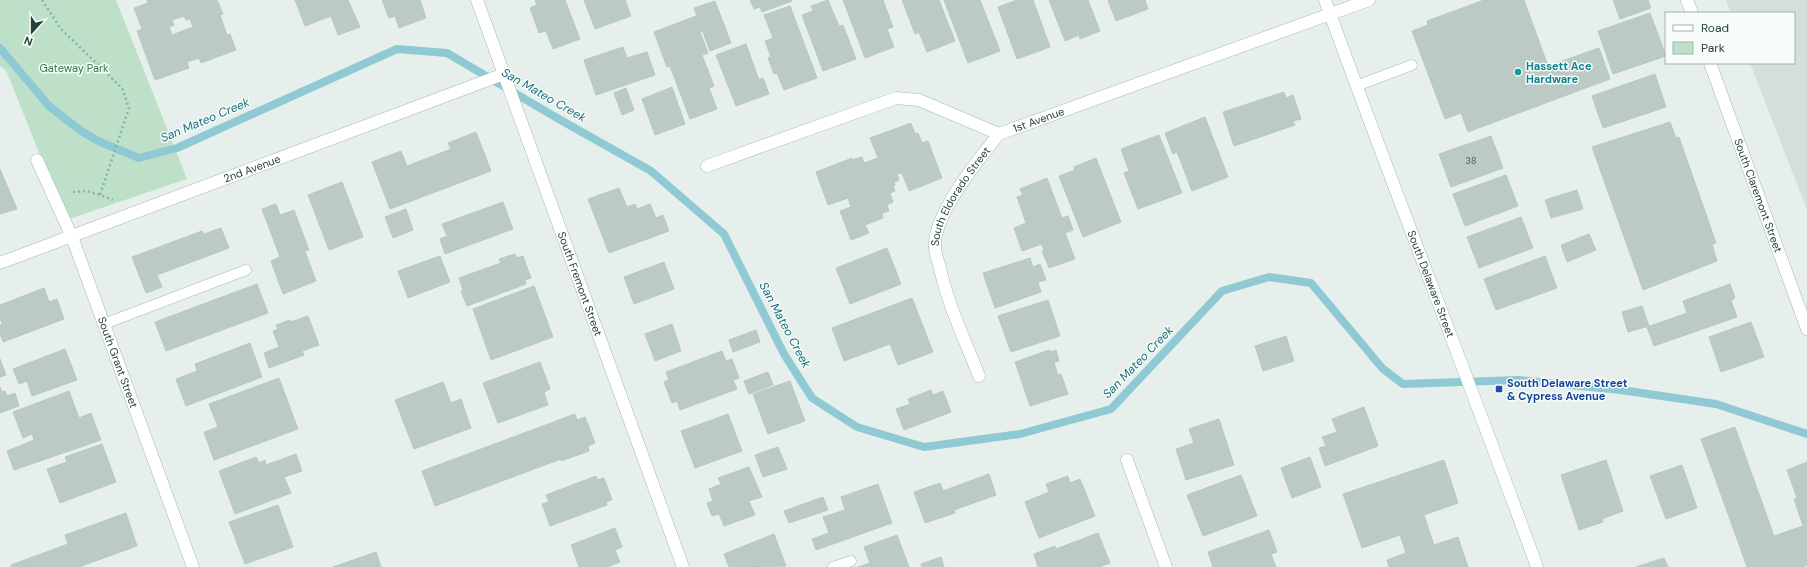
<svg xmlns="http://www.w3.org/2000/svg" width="1807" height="567" viewBox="0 0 1807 567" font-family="'DM Sans',sans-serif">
  <rect width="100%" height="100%" fill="#e6efeb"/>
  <path fill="#d4dfda" d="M1726,0H1807V210L1750,63H1794V13H1731Z"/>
  <path fill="#bfe0c8" d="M0,0H116L187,179L66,220L6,70L0,66Z"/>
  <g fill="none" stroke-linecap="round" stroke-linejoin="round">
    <path stroke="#8ec9d4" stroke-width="8" d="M0,48L49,106L81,131L100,142L139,158L177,148L397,49L447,53L557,118L651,171L724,234L784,354L812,398L857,427L924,447L1020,434L1111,409L1222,291L1269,277L1311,283L1383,369L1403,384L1519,380L1621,390L1716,404L1807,434"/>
  </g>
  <path fill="#bbcac4" stroke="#b8c9c2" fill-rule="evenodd" d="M147,0H217L223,14L220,15L227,35L230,34L236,50L201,63L199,58L187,62L189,68L155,80L137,31L142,29L134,8L148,3ZM184,16L186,20L190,19L193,27L172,35L169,27L174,25L172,20Z
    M295,0H348L360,27L338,35L331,16L305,26Z
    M382,0H420L426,18L399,28L395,16L389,18Z
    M535,0H565L580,39L553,49L546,31L539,33L530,8L537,5Z
    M584,0H625L631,16L595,29Z
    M750,0H792V1L762,12L760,7L754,9Z
    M828,0L839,26L843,25L856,59L823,71L802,15L813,11L811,6Z
    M843,0H883L893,27L887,29L894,47L865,58Z
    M902,0H939L955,41L927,52L919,32L915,34Z
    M944,0H980L1000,51L968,63Z
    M1017,0H1033L1050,47L1017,59L998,7Z
    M1049,0H1088L1100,31L1080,39L1079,35L1065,41Z
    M1108,0H1145L1148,9L1116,21Z
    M1484,0H1524L1548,66L1599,48L1610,79L1468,132L1461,113L1445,119L1412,31L1428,25L1427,21Z
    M1613,0H1648L1651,8L1620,19Z
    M715,1L731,43L710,51L694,8Z
    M790,6L817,78L784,90L777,73L774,74L768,58L771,57L765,41L773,38L764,15Z
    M1650,13L1666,56L1613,74L1598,31Z
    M696,16L702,31L700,32L708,53L702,55L714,86L709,88L717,109L690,119L670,66L667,67L654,32Z
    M746,44L759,80L763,78L769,94L736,106L716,55Z
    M623,47L627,58L647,52L655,75L596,95L584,60Z
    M1655,74L1666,107L1603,128L1592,96Z
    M672,87L685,124L655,135L642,99Z
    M626,88L634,110L622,115L614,93Z
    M1284,92L1286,98L1293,95L1301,119L1293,121L1295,125L1234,146L1223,112Z
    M1205,117L1228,177L1192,191L1177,152L1173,154L1165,133Z
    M1670,122L1676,138L1679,137L1716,243L1712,244L1717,261L1643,290L1592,147Z
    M911,123L915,134L918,133L922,143L928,141L942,178L909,191L902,173L897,174L899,180L894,182L895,185L893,186L895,191L890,193L893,202L887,205L889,211L882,213L883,218L865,225L869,233L851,240L840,211L851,207L848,198L828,205L816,172L852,158V160L862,157L864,163L878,158L870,138Z
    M476,132L491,171L390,209L372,162L401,151L407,166L451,149L448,143Z
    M1159,135L1182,193L1138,209L1124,173L1129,171L1121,149Z
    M1491,136L1503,168L1451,187L1439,154Z
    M1096,158L1121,222L1083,237L1059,176L1075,170L1074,167Z
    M0,169L17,209L0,214Z
    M1506,175L1518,206L1465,226L1453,194Z
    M1047,178L1062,218L1068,216L1073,230L1065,233L1075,259L1049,268L1042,251H1044L1042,244L1022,251L1014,228L1026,223L1017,197L1023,195L1020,189Z
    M342,182L363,237L329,250L308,195Z
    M619,188L627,207L635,204L637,209L650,204L656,218L663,215L669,231L609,253L588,199Z
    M1577,190L1583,209L1551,218L1545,200Z
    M503,202L513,229L445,254L440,239L447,236L442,224Z
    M276,204L280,215L294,210L309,250L305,251L316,281L283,294L271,261L280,257L262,209Z
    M406,209L413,230L393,238L385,217Z
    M1521,217L1533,248L1479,268L1467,237Z
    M221,228L229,248L157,275L162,287L146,293L132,257L202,231L204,234Z
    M1589,234L1596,250L1567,262L1561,245Z
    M887,248L901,284L850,304L836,268Z
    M515,254L517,258L523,256L531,278L525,280L526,284L467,306L461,291L463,290L459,278L501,263L499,259Z
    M440,256L450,282L408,298L398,271Z
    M1545,256L1557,288L1496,310L1484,279Z
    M1030,258L1033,267L1040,264L1046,280L1038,282L1041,292L995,308L983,273Z
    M664,262L674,289L634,304L624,277Z
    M257,284L268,313L166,351L155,322Z
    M1730,284L1735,298L1731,300L1737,317L1654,346L1647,327L1687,313L1683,301Z
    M534,286L553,337L491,360L473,309Z
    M44,288L49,302L57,299L64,319L3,342L0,334V325L2,324L0,318V305Z
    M912,298L933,352L898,365L890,344L844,361L832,328Z
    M1048,300L1060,336L1011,352L998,316Z
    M1642,306L1649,326L1628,332L1622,312Z
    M308,316L319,345L302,351L304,355L269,368L264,353L279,347L273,331L278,329L276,325L290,320L291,322Z
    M1751,322L1764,357L1721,372L1709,337Z
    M672,324L681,351L655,361L645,334Z
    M756,330L760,342L733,352L729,340Z
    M1286,336L1294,361L1263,371L1255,346Z
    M250,343L262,377L186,406L176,379L197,371L195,364Z
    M65,349L77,380L32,396L27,381L19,384L13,369Z
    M1049,350L1050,352L1056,350L1059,361L1054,362L1058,375L1061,374L1068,394L1030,406L1015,362Z
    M722,351L726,361L732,359L739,378L733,380L737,389L680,410L677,401L672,403L664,382L669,380L666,372Z
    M0,359L6,375L0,377Z
    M540,362L550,389L544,392L548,405L498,423L483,383Z
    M768,372L773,385L749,394L744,381Z
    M279,378L298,429L214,460L204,432L218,427L209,404Z
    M790,381L805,421L768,434L753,394Z
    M443,382L451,403L461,399L471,428L414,449L395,400Z
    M0,387L2,392L5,391L7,396L15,393L19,406L0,413Z
    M931,390L933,395L943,391L951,412L904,430L896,409L910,404L908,399Z
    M69,391L79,418L91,413L101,440L14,470L7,451L34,440L32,434L23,438L13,412Z
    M1364,407L1378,446L1325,466L1319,448L1326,446L1322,437L1337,432L1332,419Z
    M575,414L577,420L585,417L595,443L588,446L589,451L561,461V459L435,506L422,471Z
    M728,414L742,451L695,468L681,431Z
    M1219,419L1234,465L1186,480L1176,449L1194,443L1189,429Z
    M1735,427L1774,536L1803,526L1794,499L1797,498L1787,470L1807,462V565L1802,567H1747L1701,439Z
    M102,444L116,482L60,503L47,469L67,462L65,457Z
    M778,447L787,469L763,477L755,455Z
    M296,454L302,471L284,477L291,493L235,514L219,471L256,457L259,463L265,460L266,465Z
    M1310,457L1321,487L1292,498L1281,468Z
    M1444,460L1458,503L1424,515L1434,545L1458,537L1468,567H1389L1387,560L1406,553L1400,535L1362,548L1343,494Z
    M1606,460L1623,511L1602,519L1603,522L1579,530L1561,475Z
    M1682,465L1697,508L1666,519L1650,476Z
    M749,467L762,497L749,501L755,515L724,526L719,514L712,516L707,503L713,501L709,489L721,484L718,478Z
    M989,474L996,495L954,510L955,513L925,523L914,492L940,483L943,491Z
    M1241,475L1257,516L1203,536L1187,495Z
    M596,476L597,480L604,478L612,500L606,502L607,505L550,526L542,504L549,502L546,495Z
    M1068,476L1070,483L1080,479L1095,516L1039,538L1025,502L1049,492L1046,484Z
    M878,484L892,523L816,550L812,539L829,533L823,517L845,510L841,497Z
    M823,497L828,510L789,523L784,511Z
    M278,505L293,547L245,564L229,522Z
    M126,513L137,546L79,567H12L11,565L68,544L65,535Z
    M615,528L622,547L615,550L620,562L607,567H579L571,545Z
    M1269,530L1277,552L1271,554L1276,567H1213L1208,552Z
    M1098,533L1110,563L1099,567H1038L1034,554L1055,546L1056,549Z
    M774,534L786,566L729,567L724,554Z
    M897,535L909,567H858L870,563L864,547Z
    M376,552L381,567H333Z
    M941,557L944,567H922L921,564Z
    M1664,558L1668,567H1636Z"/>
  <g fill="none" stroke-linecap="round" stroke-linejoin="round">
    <defs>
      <path id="service" d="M1356,86L1412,65
        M104,324L246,270
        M833,567L851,561"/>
      <g id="minor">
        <path id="s1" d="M477,0L683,567"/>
        <path d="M1687,0L1692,13"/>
        <path id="s2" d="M1710,63L1807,329"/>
        <path id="s3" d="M37,160L72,237L193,567"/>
        <path id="s4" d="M707,166L896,98L919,100L999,134L1369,0"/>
        <path id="s5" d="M0,263L504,74"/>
        <path id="s6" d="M979,376C965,340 947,303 939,264C937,259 935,252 935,246C934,213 979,159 999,134"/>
        <path d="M1127,460L1166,567"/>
      </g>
      <g id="secondary">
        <path id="s7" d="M1325,0C1394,190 1468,377 1537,567"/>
      </g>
    </defs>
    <use href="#service" stroke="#a8b8b2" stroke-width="11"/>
    <use href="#minor" stroke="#a8b8b2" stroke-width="13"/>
    <use href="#secondary" stroke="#a4bbb3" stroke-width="13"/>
    <path stroke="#86b3a5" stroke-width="2.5" stroke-dasharray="2 3" stroke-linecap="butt" d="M42,0L61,29L122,88L129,108L100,195L113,200
      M73,192L86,191L100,195"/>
    <use href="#service" stroke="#fff" stroke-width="10"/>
    <use href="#minor" stroke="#fff" stroke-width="12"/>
    <use href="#secondary" stroke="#fff" stroke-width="12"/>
  </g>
  <circle fill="#0f9aa8" stroke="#f7fbf9" stroke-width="1.5" cx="1518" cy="72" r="4"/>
  <rect fill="#1a4fb4" stroke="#f7fbf9" stroke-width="1.5" x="1495" y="385" width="8" height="8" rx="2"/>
  <g text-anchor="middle" stroke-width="3" stroke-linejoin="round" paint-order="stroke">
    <g font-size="9" fill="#4a645c">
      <text x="1471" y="164">38</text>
    </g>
    <g font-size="11" font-weight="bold" fill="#0d838f" stroke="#f7fbf9" text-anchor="start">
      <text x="1526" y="70">Hassett Ace<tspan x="1526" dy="13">Hardware</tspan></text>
    </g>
    <g font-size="11" fill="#2d7a4b" stroke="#f7fbf9">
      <text x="74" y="72">Gateway Park</text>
    </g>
    <g font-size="11" fill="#24423a" stroke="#f7fbf9">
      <text dy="4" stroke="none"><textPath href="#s4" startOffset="353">1st Avenue</textPath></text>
      <text dy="4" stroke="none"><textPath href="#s5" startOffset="269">2nd Avenue</textPath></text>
      <text dy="4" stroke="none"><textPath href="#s2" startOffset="141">South Claremont Street</textPath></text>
      <text dy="4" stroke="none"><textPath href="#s6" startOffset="194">South Eldorado Street</textPath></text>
      <text dy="4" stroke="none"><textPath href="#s7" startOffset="303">South Delaware Street</textPath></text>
      <text dy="4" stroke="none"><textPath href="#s1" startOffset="302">South Fremont Street</textPath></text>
      <text dy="4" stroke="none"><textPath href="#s3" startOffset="218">South Grant Street</textPath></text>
    </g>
    <g font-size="11" font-weight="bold" fill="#164399" stroke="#f7fbf9" text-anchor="start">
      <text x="1507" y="387">South Delaware Street<tspan x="1507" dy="13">&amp; Cypress Avenue</tspan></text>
    </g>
    <g font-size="12" font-style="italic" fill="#1c6f80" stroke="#f7fbf9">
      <text transform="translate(544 95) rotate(30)" y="4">San Mateo Creek</text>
      <text transform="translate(205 120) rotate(-23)" y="4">San Mateo Creek</text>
      <text transform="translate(785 325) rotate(62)" y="4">San Mateo Creek</text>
      <text transform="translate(1138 362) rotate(-46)" y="4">San Mateo Creek</text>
    </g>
  </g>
  <rect x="1665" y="12" width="130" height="52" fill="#f7fbf9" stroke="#a3b1ad"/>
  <rect x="1673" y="25" width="20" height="6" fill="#ffffff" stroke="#a3b1ad"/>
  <text x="1701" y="32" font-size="12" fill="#24423a">Road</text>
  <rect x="1673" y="42" width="20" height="12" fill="#bfe0c8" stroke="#a3b1ad"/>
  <text x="1701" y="52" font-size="12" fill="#24423a">Park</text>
  <g transform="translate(32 32) rotate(201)" stroke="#f7fbf9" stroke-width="3" paint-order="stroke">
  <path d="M0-3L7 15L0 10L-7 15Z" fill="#24423a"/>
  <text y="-6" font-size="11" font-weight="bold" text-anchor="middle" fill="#24423a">N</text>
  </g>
</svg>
